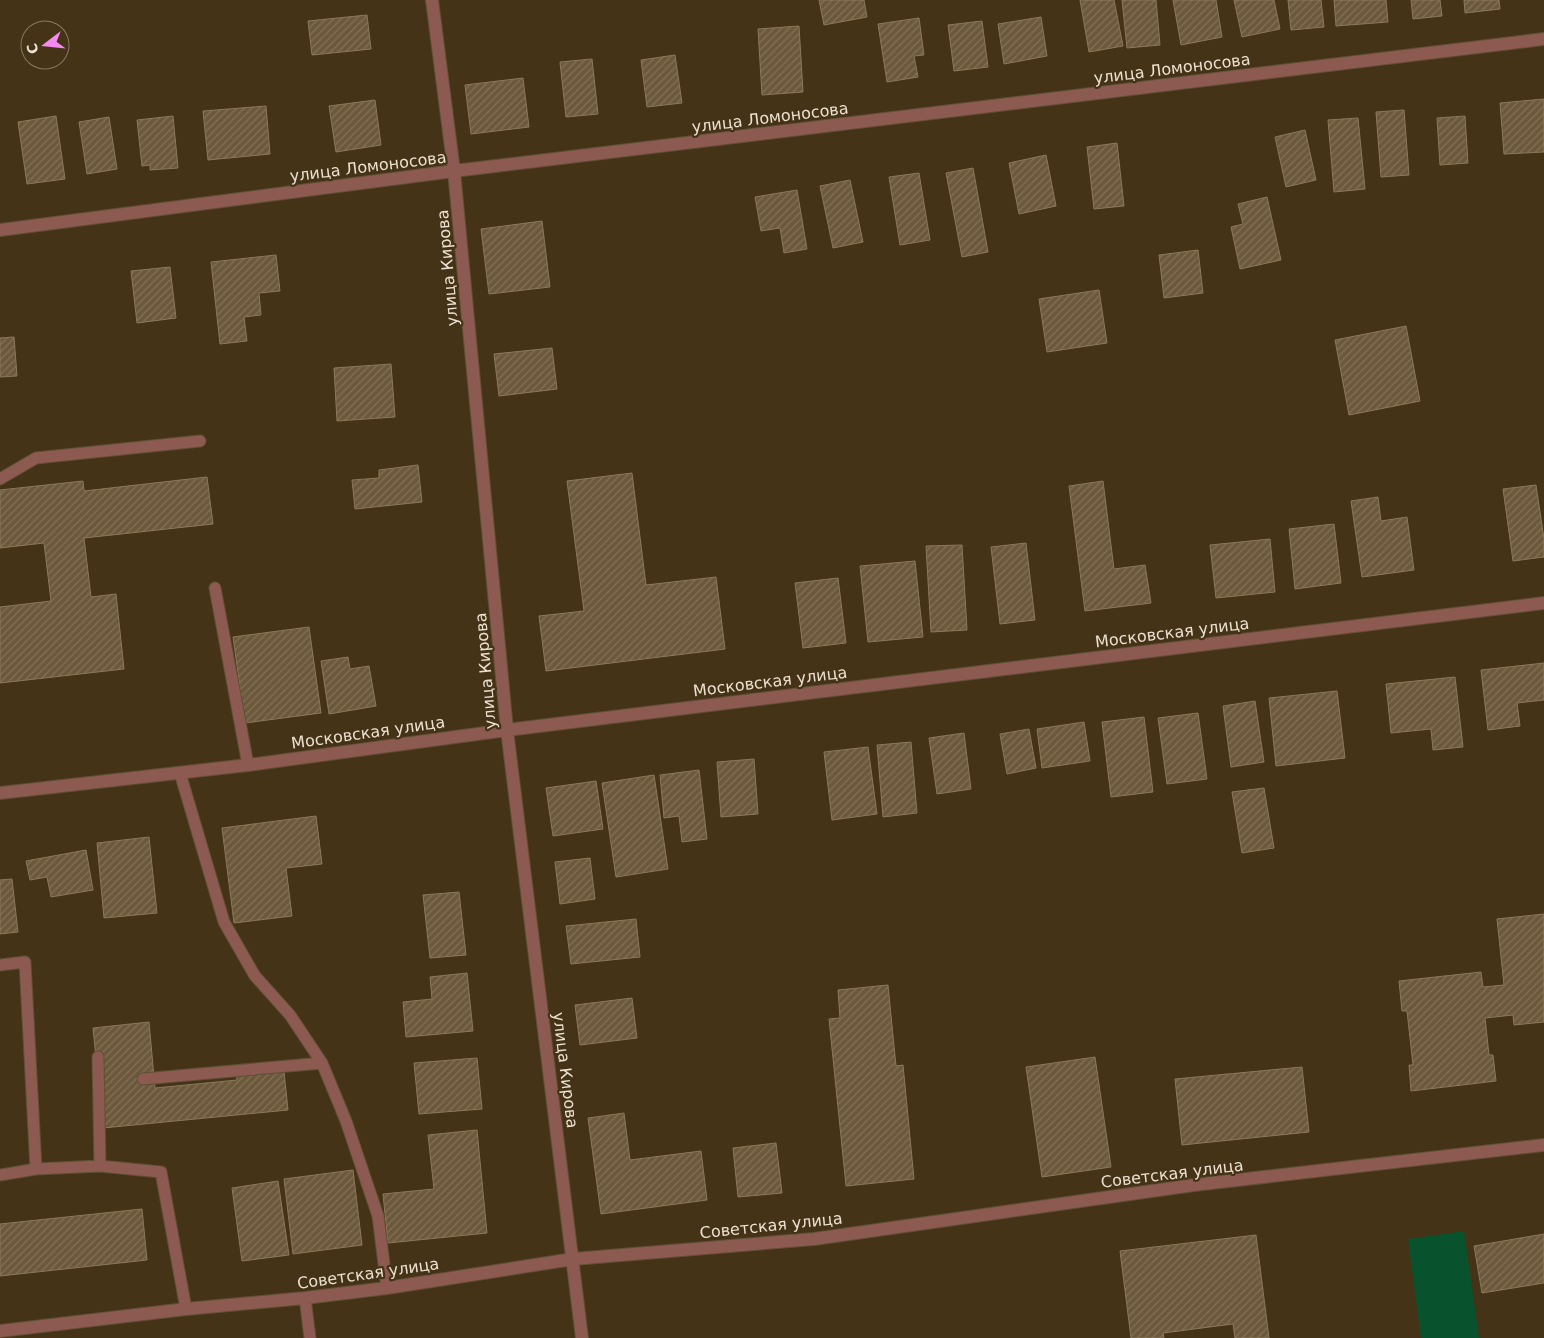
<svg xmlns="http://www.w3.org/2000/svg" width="1544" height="1338" viewBox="0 0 1544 1338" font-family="'DejaVu Sans',sans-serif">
  <defs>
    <pattern id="building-hatch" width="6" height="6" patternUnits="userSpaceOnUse" patternTransform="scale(1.25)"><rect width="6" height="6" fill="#6c593c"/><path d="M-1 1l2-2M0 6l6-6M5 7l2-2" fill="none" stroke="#817157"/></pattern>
  </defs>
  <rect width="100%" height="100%" fill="#453317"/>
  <path fill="#09522e" d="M1464,1231L1479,1338H1421L1408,1239Z"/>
  <path fill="url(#building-hatch)" stroke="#8c785b" d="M819,0H864L867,17L824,25Z
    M1080,0H1114L1123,46L1089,52Z
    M1122,0H1156L1160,45L1127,48Z
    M1173,0H1216L1222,37L1181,45Z
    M1234,0H1274L1280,29L1242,37Z
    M1288,0H1321L1324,27L1291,30Z
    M1334,0H1386L1388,22L1336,26Z
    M1411,0H1440L1442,16L1413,19Z
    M1464,0H1499L1500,9L1465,13Z
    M367,15L371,49L312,55L308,21Z
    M1041,17L1047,56L1004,64L998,24Z
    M919,18L924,55L914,56L918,77L887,82L878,24Z
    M982,21L988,67L954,71L948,25Z
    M799,26L803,92L762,95L758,29Z
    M675,55L682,103L647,107L641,60Z
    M592,59L598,114L566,117L560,62Z
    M523,78L529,127L471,134L465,85Z
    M1544,99V152L1504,154L1500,103Z
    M375,100L381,145L336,152L329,106Z
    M266,106L270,154L208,160L203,111Z
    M1404,110L1409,175L1381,177L1376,112Z
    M56,116L65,179L27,184L18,122Z
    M173,116L178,168L150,170V165L142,166L137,120Z
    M1465,116L1468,163L1440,165L1437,118Z
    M109,117L117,169L87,174L79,122Z
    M1358,118L1365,189L1334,192L1328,120Z
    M1305,130L1316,180L1286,187L1275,137Z
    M1117,143L1124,206L1094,209L1087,147Z
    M1046,155L1056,206L1019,214L1009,163Z
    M973,168L988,252L962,257L946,173Z
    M919,173L930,240L900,245L889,177Z
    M850,180L863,242L833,248L820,186Z
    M797,190L807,249L784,253L780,228L761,231L755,197Z
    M1267,197L1281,260L1240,269L1231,227L1243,224L1238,204Z
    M542,221L550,287L489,294L481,229Z
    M1198,250L1203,293L1164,298L1159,255Z
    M276,255L280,291L259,293L261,315L244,317L247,341L220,344L211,262Z
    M170,267L176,318L137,323L131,271Z
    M1099,290L1107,343L1047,352L1039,299Z
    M1406,326L1420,401L1349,415L1335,340Z
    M14,337L17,376L0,377V338Z
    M552,348L557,389L499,396L494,354Z
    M391,364L395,417L337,421L334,368Z
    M418,465L422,502L355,509L352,480L379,478V470Z
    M632,473L646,585L716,577L725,649L546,671L539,616L584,611L567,481Z
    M207,477L213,524L84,538L91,597L116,594L124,669L0,683V607L51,601L44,543L0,548V490L83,481L84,491Z
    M1103,481L1114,569L1145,565L1151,603L1085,611L1069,486Z
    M1536,485L1544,539V557L1513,561L1503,489Z
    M1378,497L1381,521L1407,517L1414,570L1362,577L1351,501Z
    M1334,524L1341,583L1295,589L1289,529Z
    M1270,539L1275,592L1216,598L1210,545Z
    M1026,543L1035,620L1000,624L991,547Z
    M962,545L967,630L931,632L926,546Z
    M915,561L923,637L868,642L860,566Z
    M838,578L846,643L803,648L795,583Z
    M309,627L321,713L245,723L233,637Z
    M348,657L350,669L369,666L376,706L329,714L321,661Z
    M1544,663V700L1517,703L1520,726L1488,730L1481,670Z
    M1455,677L1463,747L1433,750L1431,729L1391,733L1386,684Z
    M1337,691L1345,758L1276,766L1269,698Z
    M1255,701L1264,762L1231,767L1223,706Z
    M1198,713L1207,779L1167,784L1158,718Z
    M1144,717L1153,792L1111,797L1102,722Z
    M1084,722L1090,761L1042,768L1037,729Z
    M1029,729L1036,768L1007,774L1000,734Z
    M964,733L971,789L937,794L929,738Z
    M911,742L917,813L883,817L877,745Z
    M868,747L877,814L832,820L824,752Z
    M754,759L758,814L721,817L717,762Z
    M699,770L707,839L682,842L679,816L664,818L660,775Z
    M654,775L668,869L616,877L602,783Z
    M596,781L603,829L553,836L546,788Z
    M1264,788L1274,848L1242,853L1232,792Z
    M316,816L322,864L286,868L292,916L234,923L222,828Z
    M149,837L157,913L104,918L97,843Z
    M86,850L93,890L51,897L47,877L30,880L26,861Z
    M590,858L595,899L560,904L555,862Z
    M12,879L18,932L0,934V880Z
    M459,892L466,955L430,958L423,895Z
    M1544,914V1022L1514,1025L1513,1015L1485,1018L1489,1055H1493L1496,1081L1411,1091L1409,1065H1413L1407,1011H1402L1399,981L1481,972L1483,987L1504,985L1497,919Z
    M636,919L640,957L571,964L566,926Z
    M467,973L473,1031L406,1037L403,1002L432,999L430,977Z
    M888,985L896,1066L903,1065L914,1179L846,1186L829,1019L840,1018L838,990Z
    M632,998L637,1038L580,1045L575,1005Z
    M149,1022L155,1088L237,1080L236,1066L283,1062L288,1110L103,1128L93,1028Z
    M1095,1057L1111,1167L1042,1177L1026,1067Z
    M477,1058L482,1109L419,1114L414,1063Z
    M1302,1067L1309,1132L1182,1145L1175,1079Z
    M624,1113L630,1160L701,1151L707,1200L601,1214L588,1118Z
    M477,1130L487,1233L388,1243L383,1194L434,1189L428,1135Z
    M776,1143L782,1193L738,1197L733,1148Z
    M353,1170L362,1245L293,1254L284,1179Z
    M278,1181L289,1255L242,1261L232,1188Z
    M142,1209L147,1260L0,1276V1224Z
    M1544,1234V1283L1482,1293L1474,1246Z
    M1256,1235L1269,1338H1235L1233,1324L1163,1333L1164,1338H1131L1120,1251Z"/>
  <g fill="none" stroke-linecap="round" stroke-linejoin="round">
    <defs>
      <path id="lane" d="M0,479L36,458L200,441
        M215,588L248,765
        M180,773L224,922L255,976L290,1015L322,1063L346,1121L378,1216L387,1288
        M0,965L25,962L36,1169
        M98,1057L100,1166
        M143,1079L322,1063
        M0,1175L36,1169L100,1166L161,1172L186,1309
        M305,1298L310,1338"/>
      <path id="street" d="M432,0L454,171L507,730L582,1338
        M0,230L454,171L1544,39
        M0,793L248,765L507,730L1544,603
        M0,1331L186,1309L305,1298L387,1288L573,1259L814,1239L1194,1185L1544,1145"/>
    </defs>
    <use href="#lane" stroke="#604f35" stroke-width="13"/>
    <use href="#street" stroke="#604f35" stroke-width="14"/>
    <use href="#lane" stroke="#8c5a51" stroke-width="11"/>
    <use href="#street" stroke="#8c5a51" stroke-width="12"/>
  </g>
  <g text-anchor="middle" stroke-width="4.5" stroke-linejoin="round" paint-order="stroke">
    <g font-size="16" fill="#ece1d1" stroke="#453317">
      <text transform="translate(1172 68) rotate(-7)" y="6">улица Ломоносова</text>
      <text transform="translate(770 117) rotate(-7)" y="6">улица Ломоносова</text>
      <text transform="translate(368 166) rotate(-7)" y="6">улица Ломоносова</text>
      <text transform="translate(447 268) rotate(-95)" y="6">улица Кирова</text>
      <text transform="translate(1172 632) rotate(-7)" y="6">Московская улица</text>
      <text transform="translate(485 671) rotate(-95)" y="6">улица Кирова</text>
      <text transform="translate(770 681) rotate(-7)" y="6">Московская улица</text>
      <text transform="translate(368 732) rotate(-8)" y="6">Московская улица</text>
      <text transform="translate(566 1070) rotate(83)" y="6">улица Кирова</text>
      <text transform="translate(1172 1173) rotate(-7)" y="6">Советская улица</text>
      <text transform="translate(771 1225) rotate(-6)" y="6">Советская улица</text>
      <text transform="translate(368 1273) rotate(-8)" y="6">Советская улица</text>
    </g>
  </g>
  <g transform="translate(45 45) rotate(254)"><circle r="24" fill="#453317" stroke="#887961"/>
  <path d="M0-4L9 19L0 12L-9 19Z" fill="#f489f0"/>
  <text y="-8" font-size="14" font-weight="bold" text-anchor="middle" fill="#ece1d1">С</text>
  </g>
</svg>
